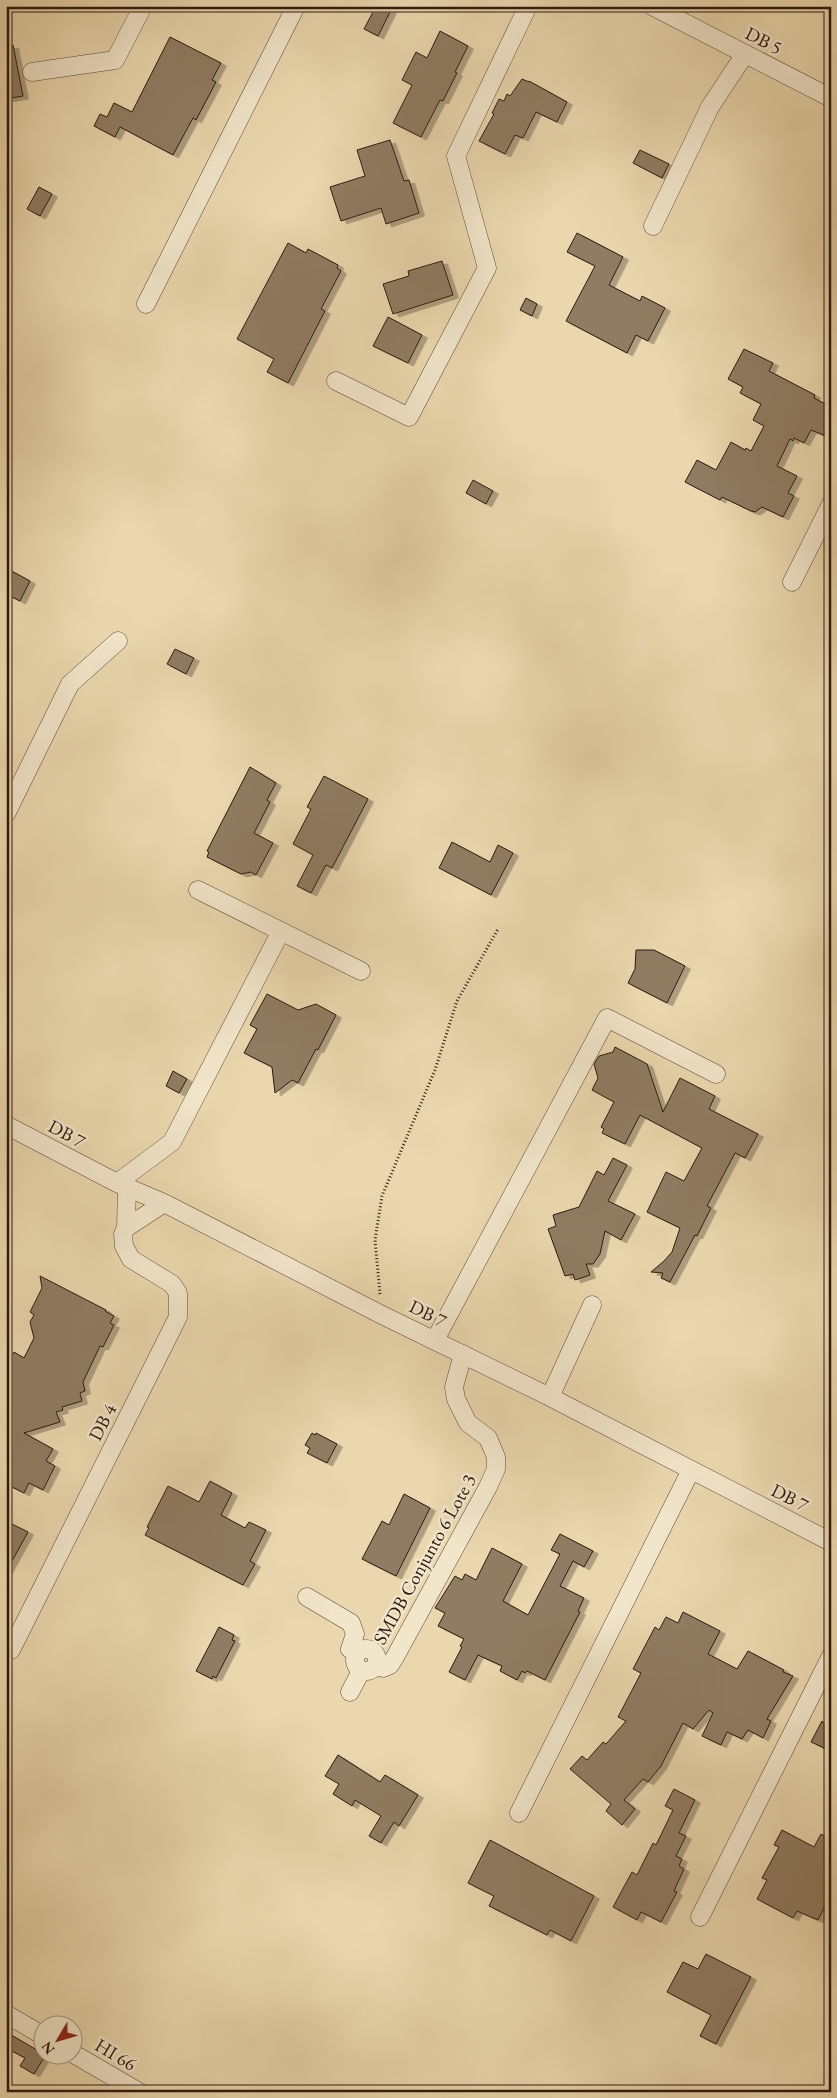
<svg xmlns="http://www.w3.org/2000/svg" width="837" height="2098" viewBox="0 0 837 2098" font-family="'EB Garamond',serif">
  <defs>
    <filter id="shadow"><feDropShadow dx="5.5" dy="3" stdDeviation="0" flood-color="#0004"/></filter>
  </defs>
  <rect width="100%" height="100%" fill="#ead7ad"/>
  <filter id="stains"><feTurbulence type="fractalNoise" baseFrequency=".004" numOctaves="4"/><feColorMatrix values="0 0 0 0 .2 0 0 0 0 .09 0 0 0 0 .02 0 0 0 .5 -.17"/></filter>
  <radialGradient id="worn" r=".72"><stop offset=".6" stop-color="#630" stop-opacity="0"/><stop offset="1" stop-color="#630" stop-opacity=".3"/></radialGradient>
  <path fill="#8f7c62" stroke="#2c1a10" filter="url(#shadow)" d="M376,6H393L378,36L364,29Z
    M440,31L468,46L455,72L457,73L443,101L440,100L421,137L393,123L412,85L402,80L416,52L427,58Z
    M170,37L221,63L212,80L216,82L196,120L193,118L173,155L120,127L115,137L94,126L100,114L107,117L114,103L132,112Z
    M13,45L23,96L6,99V46Z
    M522,79L529,82V81L567,102L557,122L536,112L523,138L515,135L505,154L479,141L494,114L492,113L499,99L504,101L507,94L510,96Z
    M390,140L404,181L409,180L419,213L386,224L381,208L341,221L330,187L365,176L357,150Z
    M640,150L669,164L662,178L633,163Z
    M39,187L52,194L40,216L27,209Z
    M577,233L623,257L609,285L640,301L642,296L665,308L648,341L636,335L627,353L566,321L595,266L567,252Z
    M288,243L306,253L308,249L338,265L337,268L341,271L321,309L325,311L288,383L267,372L274,359L237,339Z
    M442,261L453,295L393,314L383,284L409,276L408,271Z
    M526,298L537,304L532,316L520,310Z
    M388,317L422,335L408,363L373,346Z
    M744,349L773,363L769,371L815,395L814,398L831,407V428L826,436L811,430L804,443L794,438L793,441L790,439L778,464L777,466L797,476L788,493L794,496L783,517L762,507L755,512L751,511L722,497L720,500L685,482L697,460L716,470L731,442L745,450L746,448L751,451L764,426L753,420L761,404L740,393L743,387L728,379Z
    M473,480L493,491L486,504L466,493Z
    M6,568L30,581L20,601L6,594Z
    M175,649L194,658L186,674L167,664Z
    M250,767L276,783L267,800L270,802L254,833L273,843L256,875L251,872L241,874L207,857L209,852L207,851Z
    M324,776L368,799L332,868L326,865L311,893L297,886L313,855L293,844L311,809L307,807Z
    M452,842L490,862L498,845L513,853L491,895L439,868Z
    M636,950H654L685,966L667,1003L628,983L635,969Z
    M267,994L298,1010L316,1004L336,1015L318,1050L316,1049L298,1083L292,1080L275,1093L272,1067L244,1053L257,1029L250,1025Z
    M615,1047L647,1064L663,1112L680,1078L715,1096L709,1109L758,1134L745,1158L735,1153L707,1206L711,1208L697,1236L695,1235L670,1282L661,1278L663,1273L651,1272L664,1261L672,1252L680,1228L647,1212L666,1172L684,1181L702,1148L640,1115L625,1144L602,1133L604,1129L601,1127L614,1102L592,1090L598,1078L594,1064L599,1056L613,1052Z
    M173,1071L187,1079L179,1093L166,1086Z
    M613,1158L627,1165L608,1201L635,1214L621,1240L605,1231L600,1254L593,1264H586L590,1275L575,1280L573,1274L565,1276L548,1229L556,1226L553,1215L579,1207L597,1171L604,1175Z
    M40,1276L106,1310L105,1311L114,1316L110,1323L114,1325L103,1347L100,1346L83,1382L85,1391L80,1393L82,1401L62,1407L63,1410L56,1412L60,1422L24,1433L53,1449L46,1461L55,1466L43,1490L29,1483L24,1493L6,1484V1366L14,1352L24,1358L34,1338L30,1322L34,1315L30,1312L42,1288Z
    M312,1433L315,1435L316,1433L337,1444L327,1463L307,1453L310,1448L305,1445Z
    M210,1481L232,1493L221,1515L245,1528L249,1522L266,1530L250,1561L255,1564L243,1585L145,1535L149,1528L147,1527L168,1486L199,1502Z
    M404,1494L430,1508L396,1576L362,1559L382,1521L389,1525Z
    M6,1521L28,1532L6,1572Z
    M560,1534L593,1551L584,1567L573,1561L560,1586L584,1598L578,1611L580,1612L545,1680L527,1671L525,1673L522,1671L517,1680L500,1671L502,1666L478,1655L465,1680L449,1672L462,1647L460,1646L464,1639L438,1626L445,1613L435,1608L455,1576L462,1580L465,1574L476,1580L492,1548L522,1564L503,1601L528,1615L560,1554L551,1550Z
    M683,1612L720,1631L708,1654L737,1669L748,1651L784,1670L783,1672L793,1676L767,1719L771,1721L763,1738L748,1730L742,1739L727,1732L721,1745L702,1736L713,1713L709,1710L693,1729L683,1723L661,1766L648,1782L643,1779L624,1800L635,1809L622,1825L606,1811L611,1804L570,1769L582,1756L587,1760L603,1742L606,1744L626,1721L618,1717L641,1673L633,1669L655,1627L659,1630L666,1617L678,1623Z
    M219,1627L234,1635L232,1640L235,1641L216,1678L213,1676L212,1679L196,1671Z
    M822,1721L831,1733V1751L811,1742Z
    M338,1755L380,1782L385,1775L418,1795L399,1826L394,1822L381,1843L369,1836L381,1816L355,1800L352,1806L333,1794L339,1784L325,1776Z
    M674,1789L695,1800L679,1833L686,1836L676,1856L682,1859L679,1866L684,1869L674,1891L677,1892L661,1922L641,1912L637,1920L613,1907L632,1872L637,1875L653,1843L656,1845L673,1810L665,1806Z
    M782,1830L814,1847L821,1834L831,1840V1894L818,1920L797,1911L793,1918L757,1899L767,1880L762,1878L779,1847L774,1845Z
    M490,1840L594,1896L571,1941L550,1930L547,1935L489,1906L494,1896L468,1883Z
    M706,1954L751,1977L716,2044L700,2036L711,2015L667,1992L683,1962L698,1969Z
    M6,2032L42,2053V2056H45L34,2074L20,2066L25,2058L6,2048Z"/>
  <g fill="none" stroke-linecap="round" stroke-linejoin="round">
    <defs>
      <path id="minor" d="M652,6L831,98
        M32,72L115,60L143,6
        M653,226L710,107L745,54
        M146,304L296,6
        M336,381L409,417L487,268L456,156L528,6
        M792,582L831,504
        M6,814L70,684L118,641
        M198,890L361,971
        M6,1125L117,1183L164,1203L382,1315L550,1397L831,1542
        M117,1183L172,1142L281,931
        M126,1228L164,1203
        M435,1340L607,1018L716,1074
        M550,1397L592,1305
        M307,1597L351,1623L355,1634L350,1649L357,1654
        M355 1660a11 11 0 1 1 22 0a11 11 0 1 1-22 0Z
        M11,1650L178,1317V1293L172,1284L131,1259L124,1246L123,1234L126,1228L127,1186
        M376,1665L383,1668L390,1665L395,1657L488,1487L496,1469V1457L488,1438L468,1423L456,1399L454,1387L463,1354
        M350,1692L361,1671
        M519,1813L691,1470
        M700,1917L831,1656
        M6,2014L42,2035
        M72,2053L139,2092"/>
    </defs>
    <use href="#minor" stroke="#5c4937" stroke-width="19"/>
    <path stroke="#2c1a10" stroke-width="3" stroke-dasharray="1 2.5" stroke-linecap="butt" d="M380,1294L375,1240L382,1196L435,1070L457,1001L498,929"/>
    <use href="#minor" stroke="#f1e5ca" stroke-width="18"/>
  </g>
  <g text-anchor="middle" stroke-width="5" stroke-linejoin="round" paint-order="stroke">
    <g font-size="19" fill="#2c1a10" stroke="#f1e5ca">
      <text transform="translate(764 40) rotate(27)" y="7">DB 5</text>
      <text transform="translate(67 1133) rotate(28)" y="7">DB 7</text>
      <text transform="translate(428 1313) rotate(26)" y="7">DB 7</text>
      <text transform="translate(102 1422) rotate(-63)" y="7">DB 4</text>
      <text transform="translate(790 1497) rotate(27)" y="7">DB 7</text>
      <text transform="translate(424 1559) rotate(-61)" y="7">SMDB Conjunto 6 Lote 3</text>
      <text transform="translate(116 2054) rotate(31)" y="7">HI 66</text>
    </g>
  </g>
  <rect width="837" height="2098" fill="none" stroke="#ead7ad" stroke-width="25"/>
  <rect x="8" y="8" width="822" height="2083" fill="none" stroke="#2c1a10" stroke-width="2.5"/>
  <rect x="12" y="12" width="812" height="2073" fill="none" stroke="#2c1a10"/>
  <g transform="translate(58 2040) rotate(232)"><circle r="24" fill="#f1e5ca" stroke="#a29480"/>
  <path d="M0-4L9 19L0 12L-9 19Z" fill="#8f2418"/>
  <text y="-8" font-size="14" font-weight="bold" text-anchor="middle" fill="#2c1a10">N</text>
  </g>
  <rect width="100%" height="100%" filter="url(#stains)"/>
  <rect width="100%" height="100%" fill="url(#worn)"/>
</svg>
